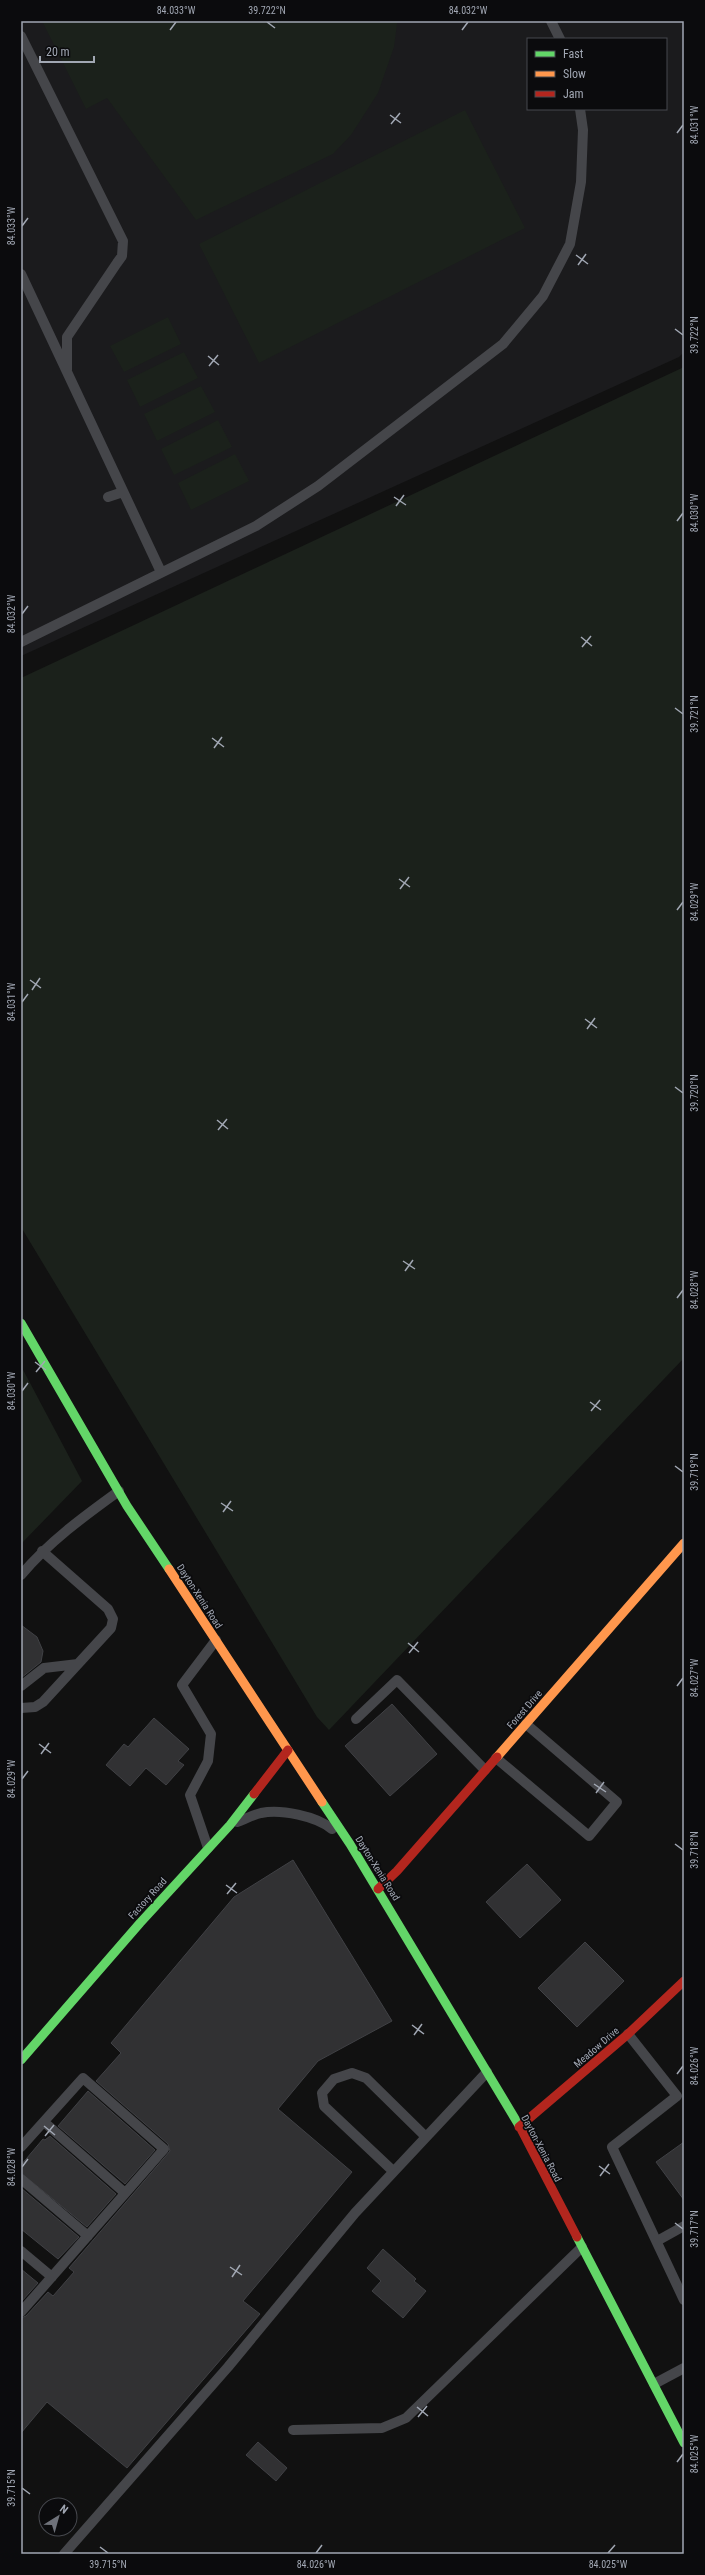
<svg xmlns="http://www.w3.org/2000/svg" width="705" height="2575" viewBox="0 0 705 2575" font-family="'Roboto Condensed',sans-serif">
  <rect width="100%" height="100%" fill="#111"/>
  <path fill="#1b1b1d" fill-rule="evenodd" d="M21,21H684V352L679,357L21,656ZM528,39H666V109H528Z"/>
  <path fill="#1b211b" d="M42,21H397V24L394,47L378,93L351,135L333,154L196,220L107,98L86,109Z
    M465,110L525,228L259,363L199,244Z
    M168,317L181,344L124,372L110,346Z
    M184,352L198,378L140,407L127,380Z
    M684,367V1358L329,1730L317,1717L21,1227V678Z
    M201,386L215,412L157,441L144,414Z
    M218,420L232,447L174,475L161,449Z
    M235,454L249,481L191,510L178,483Z
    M21,1366L82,1481L21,1544Z"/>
  <path fill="#313133" stroke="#404145" d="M21,1625L37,1637L43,1651L41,1662L21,1678Z
    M392,1704L437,1754L390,1796L345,1746Z
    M154,1718L189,1749L178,1761L184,1765L166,1785L146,1768L130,1786L106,1765L124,1744L128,1747Z
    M293,1860L392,2021L318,2061L278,2109L352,2172L243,2301L260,2314L127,2468L47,2402L21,2433V2318L26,2316L48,2292L53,2296L74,2272L69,2268L170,2151L168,2144L96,2081L121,2053L111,2043L234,1897Z
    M527,1864L561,1900L520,1938L486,1902Z
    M585,1942L624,1981L577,2027L538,1988Z
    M88,2091L155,2150L125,2184L58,2126Z
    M50,2136L116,2194L87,2227L21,2173V2165L43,2139L45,2140Z
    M684,2142V2200L656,2162Z
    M21,2188L79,2237L58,2259L21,2229Z
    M383,2249L416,2279L414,2281L426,2291L403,2318L372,2291L381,2281L367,2268Z
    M21,2269L38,2283L21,2302Z
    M258,2442L287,2468L276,2481L246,2455Z"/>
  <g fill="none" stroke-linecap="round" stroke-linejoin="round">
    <path stroke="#45464a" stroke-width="10" d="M551,21L560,39
      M21,36L123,241L122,256L117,263L67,337V370
      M21,274L161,572
      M108,497L123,492
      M21,642L256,526L318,486L503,344L543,296L570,244L581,182L583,130L580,109
      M21,1575C50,1541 83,1517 119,1491
      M21,1686L44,1668L78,1664
      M21,1708L35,1707L43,1702L111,1628L113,1619L108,1609L42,1551
      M356,1719L397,1680L485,1770
      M496,1758L589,1836L617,1802L526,1724
      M237,1822C245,1819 253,1815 261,1813C281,1809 316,1816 332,1829
      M208,1848L190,1795L208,1761L211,1734L182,1685L216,1640
      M628,2034L677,2096L612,2147L684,2300
      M44,2122L125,2193
      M21,2147L83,2078L164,2149L21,2312
      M393,2171L324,2106L322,2093L334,2079L352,2073L366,2078L426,2137
      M21,2179L88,2236
      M657,2241L684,2226
      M21,2251L52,2277
      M654,2384L684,2368
      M293,2430L382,2428L406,2418L582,2247
      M64,2554L228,2367L355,2213L487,2072"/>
    <path stroke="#63d668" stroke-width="9" d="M21,1323L127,1506L169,1569
      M322,1802L350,1844L520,2127
      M21,2060L140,1923L230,1825L254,1794
      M577,2237L684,2443"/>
    <path stroke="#ff974d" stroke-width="9" d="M169,1569L322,1802
      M497,1757L684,1543"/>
    <path stroke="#b3261e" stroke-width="9" d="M254,1794L288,1750
      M378,1889L397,1871L497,1757
      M519,2127L628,2034L684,1981
      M520,2127L577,2237"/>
  </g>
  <path fill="none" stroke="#a1a7b3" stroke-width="1.5" d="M267,22L275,28M170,30L176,22M462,30L468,22M390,115L401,123M391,124L400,113M677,133L683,125M22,226L28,218M576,255L588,264M578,265L586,254M675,329L683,335M208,356L219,365M209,366L218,355M394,497L406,505M396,506L404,495M677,521L683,513M22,614L28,606M581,637L592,646M582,647L591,636M675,708L683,714M212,738L224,747M214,748L222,737M399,879L410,887M400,889L409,877M677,910L683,902M30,980L41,988M32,990L40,978M22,1002L28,994M585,1019L597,1028M587,1029L595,1018M675,1087L683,1093M217,1120L228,1129M218,1130L227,1119M403,1261L415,1269M405,1271L413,1260M677,1298L683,1290M35,1362L46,1370M36,1372L45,1361M22,1391L28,1383M590,1402L601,1410M591,1411L600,1400M675,1466L683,1472M221,1503L233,1511M223,1512L231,1501M408,1643L419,1652M409,1653L418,1642M677,1686L683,1678M39,1744L51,1753M41,1754L49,1743M22,1779L28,1771M594,1784L606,1792M596,1793L604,1782M675,1844L683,1850M226,1885L237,1893M227,1894L236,1883M412,2025L424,2034M414,2035L422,2024M677,2074L683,2066M44,2126L55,2135M45,2136L54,2125M599,2166L610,2174M22,2167L28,2159M600,2176L609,2164M675,2223L683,2229M230,2267L242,2275M232,2277L240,2265M417,2407L428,2416M418,2417L427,2406M677,2462L683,2454M22,2488L30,2494M100,2547L108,2553M316,2553L322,2545M608,2553L615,2545"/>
  <g text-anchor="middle" stroke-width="3.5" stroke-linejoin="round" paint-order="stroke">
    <g font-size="10" fill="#a1a7b3" stroke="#0b0b0d">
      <text transform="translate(200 1596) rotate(57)" y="4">Dayton-Xenia Road</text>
      <text transform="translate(524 1709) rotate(-49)" y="4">Forest Drive</text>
      <text transform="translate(378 1868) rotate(58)" y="4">Dayton-Xenia Road</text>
      <text transform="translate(147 1898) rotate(-48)" y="4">Factory Road</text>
      <text transform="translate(596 2047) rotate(-41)" y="4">Meadow Drive</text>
      <text transform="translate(542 2148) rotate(62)" y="4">Dayton-Xenia Road</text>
    </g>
  </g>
  <rect width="705" height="2575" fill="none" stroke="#0b0b0d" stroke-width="44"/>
  <rect x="527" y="38" width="140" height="72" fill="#0b0b0d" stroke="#47494f"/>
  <rect x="535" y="51" width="20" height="6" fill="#63d668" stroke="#47494f"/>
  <text x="563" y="58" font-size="12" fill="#a1a7b3">Fast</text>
  <rect x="535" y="71" width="20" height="6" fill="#ff974d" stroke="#47494f"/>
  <text x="563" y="78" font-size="12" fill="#a1a7b3">Slow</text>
  <rect x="535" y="91" width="20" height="6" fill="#b3261e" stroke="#47494f"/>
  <text x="563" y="98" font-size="12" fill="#a1a7b3">Jam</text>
  <g transform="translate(58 2517) rotate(37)"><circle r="19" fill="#0b0b0d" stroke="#47494f"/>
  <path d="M0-3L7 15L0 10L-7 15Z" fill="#6f727a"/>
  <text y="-6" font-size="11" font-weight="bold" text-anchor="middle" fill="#a1a7b3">N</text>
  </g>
  <path d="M40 56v6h54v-6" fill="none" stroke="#a1a7b3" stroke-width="2"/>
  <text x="46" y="56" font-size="12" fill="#a1a7b3" stroke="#0b0b0d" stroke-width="3" paint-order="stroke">20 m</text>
  <rect x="22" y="22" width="661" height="2531" fill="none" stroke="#a1a7b3" stroke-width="1.5"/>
  <g font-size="10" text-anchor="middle" fill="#a1a7b3">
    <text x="176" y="14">84.033°W</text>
    <text x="267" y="14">39.722°N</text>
    <text x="468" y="14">84.032°W</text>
    <text transform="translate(694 125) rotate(-90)" y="4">84.031°W</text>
    <text transform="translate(11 226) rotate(-90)" y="4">84.033°W</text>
    <text transform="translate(694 335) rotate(-90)" y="4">39.722°N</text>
    <text transform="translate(694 513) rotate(-90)" y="4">84.030°W</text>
    <text transform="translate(11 614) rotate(-90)" y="4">84.032°W</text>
    <text transform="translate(694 714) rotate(-90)" y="4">39.721°N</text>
    <text transform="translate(694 902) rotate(-90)" y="4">84.029°W</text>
    <text transform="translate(11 1002) rotate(-90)" y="4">84.031°W</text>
    <text transform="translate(694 1093) rotate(-90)" y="4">39.720°N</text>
    <text transform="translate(694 1290) rotate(-90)" y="4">84.028°W</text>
    <text transform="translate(11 1391) rotate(-90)" y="4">84.030°W</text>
    <text transform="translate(694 1472) rotate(-90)" y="4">39.719°N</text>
    <text transform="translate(694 1678) rotate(-90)" y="4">84.027°W</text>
    <text transform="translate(11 1779) rotate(-90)" y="4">84.029°W</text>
    <text transform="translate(694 1850) rotate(-90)" y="4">39.718°N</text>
    <text transform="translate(694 2066) rotate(-90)" y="4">84.026°W</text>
    <text transform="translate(11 2167) rotate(-90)" y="4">84.028°W</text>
    <text transform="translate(694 2229) rotate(-90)" y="4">39.717°N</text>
    <text transform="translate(694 2454) rotate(-90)" y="4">84.025°W</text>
    <text transform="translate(11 2488) rotate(-90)" y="4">39.715°N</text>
    <text x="108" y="2568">39.715°N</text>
    <text x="316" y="2568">84.026°W</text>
    <text x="608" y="2568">84.025°W</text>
  </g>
</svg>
